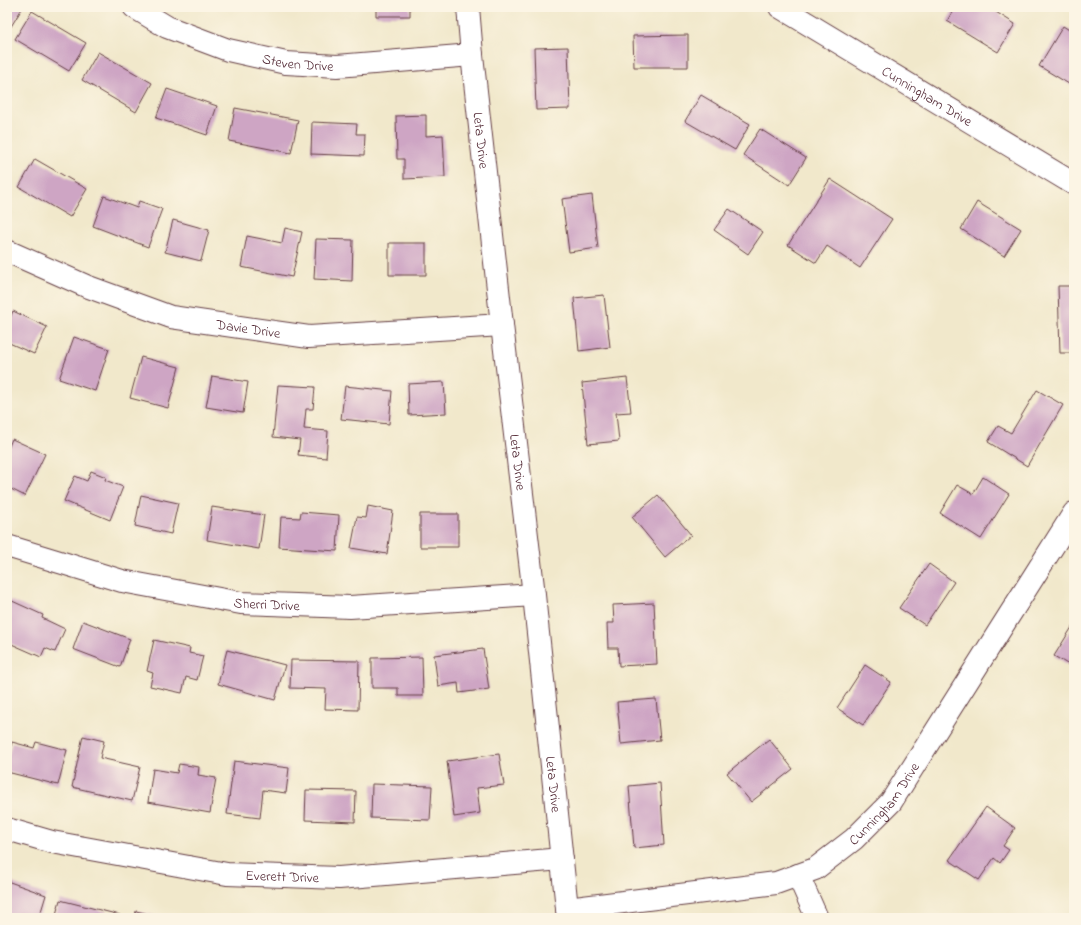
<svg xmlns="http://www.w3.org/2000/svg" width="1081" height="925" viewBox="0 0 1081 925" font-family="'Indie Flower',sans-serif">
  <rect width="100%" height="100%" fill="#fcf5e5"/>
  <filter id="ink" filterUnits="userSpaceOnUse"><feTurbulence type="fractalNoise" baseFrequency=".025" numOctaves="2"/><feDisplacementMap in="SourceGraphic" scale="8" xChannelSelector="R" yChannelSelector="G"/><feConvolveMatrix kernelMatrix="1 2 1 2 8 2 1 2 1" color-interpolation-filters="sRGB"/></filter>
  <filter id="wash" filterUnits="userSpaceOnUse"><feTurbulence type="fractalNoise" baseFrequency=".012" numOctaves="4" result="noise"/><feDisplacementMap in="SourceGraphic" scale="16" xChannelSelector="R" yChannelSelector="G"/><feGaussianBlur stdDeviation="0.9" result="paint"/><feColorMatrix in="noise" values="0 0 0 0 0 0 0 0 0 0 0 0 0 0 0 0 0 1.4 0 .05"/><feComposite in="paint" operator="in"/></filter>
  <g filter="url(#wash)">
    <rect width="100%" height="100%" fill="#f1e8cb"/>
    <g id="blocks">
      <path fill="#cea5c4" d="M7,7H23L7,33Z
        M376,7H410V16H376Z
        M955,7H988L1015,24L998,52L947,21Z
        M32,11L86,43L69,71L15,39Z
        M1063,26L1074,33V87L1039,66Z
        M688,35V67H634L633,36Z
        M568,47L570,109L536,110L534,48Z
        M98,52L152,83L136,112L82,80Z
        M167,89L217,106L207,135L156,118Z
        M701,95L750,124L735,150L685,121Z
        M235,108L298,120L291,153L229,141Z
        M426,115V136L443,135L445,177L404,179V159H397L396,116Z
        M312,122L357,124L356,134H365L364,156L311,154Z
        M760,129L806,158L789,185L743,155Z
        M35,159L87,189L70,217L19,187Z
        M830,179L892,219L860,268L827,246L816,263L788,245Z
        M592,195L598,248L569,252L562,199Z
        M104,196L137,208L139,201L162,209L148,247L93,226Z
        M977,202L1021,229L1004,256L961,229Z
        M729,209L763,232L748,254L714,230Z
        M173,220L209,230L201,261L165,252Z
        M285,228L302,232L292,277L241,267L247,236L282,243Z
        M316,239L353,240L352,281L314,279Z
        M389,243H426V275H389Z
        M1058,286H1074V353H1060Z
        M604,295L610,347L579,351L574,298Z
        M13,311L47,327L34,354L7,342V325Z
        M74,337L109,349L95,391L59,379Z
        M141,357L179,367L168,408L130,398Z
        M212,376L248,382L243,413L206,407Z
        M627,378L631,412L616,413L619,441L588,444L582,383Z
        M444,382L446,413L409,415L408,384Z
        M278,385L315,387L313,409H306L304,429L328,431L326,458L298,455L300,440L273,437Z
        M345,386L392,391L389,424L341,419Z
        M1037,390L1063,405L1027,466L988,442L998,426L1011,433Z
        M12,439L45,454L25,496L7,487V451Z
        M91,471L106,477L105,480L123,487L110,520L64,501L75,476L87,481Z
        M983,477L1009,494L981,539L940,513L957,485L973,494Z
        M141,495L178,503L171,534L135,526Z
        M658,495L691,535L665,557L632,517Z
        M368,506L393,511L387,554L351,548L357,517L366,518Z
        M212,507L264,515L259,549L207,540Z
        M301,512L339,515L337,551L279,547L281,517L300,518Z
        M420,514H458V547H420Z
        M929,564L954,582L925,625L899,608Z
        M10,600L43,615L42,618L65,629L55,652L45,648L41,657L7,642V608Z
        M654,603L657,664L619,666L618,648H608L607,623H614L613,605Z
        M83,621L130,639L120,667L73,649Z
        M1074,624V668L1054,656Z
        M154,640L190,648L189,653L203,656L197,680L186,677L182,693L150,686L153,673L147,671Z
        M483,649L489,689L459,693L458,683L438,686L434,655Z
        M227,650L285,665L275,700L218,684Z
        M422,657L423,696H398V688H372V658Z
        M291,660L359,661L358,710L325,709L326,689L290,688Z
        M865,665L891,682L863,725L837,708Z
        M656,699L660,740L621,744L617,702Z
        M83,736L104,741L100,758L140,767L132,801L72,787Z
        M769,739L793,769L751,802L727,773Z
        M12,742L34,748L36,742L67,750L58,785L7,772V761Z
        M499,754L504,785L477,788L480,813L454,817L447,761Z
        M234,761L289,768L286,793L263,790L260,818L227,814Z
        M179,764L199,767L198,775L216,778L210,813L148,802L153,769L177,773Z
        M660,783L664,845L634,848L629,786Z
        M372,784L432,786L430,820L371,818Z
        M306,790L356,791L355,822L305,820Z
        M986,807L1015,828L1003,846L1009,850L1000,863L994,858L979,880L949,860Z
        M7,881L46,895L39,918H13L7,916Z
        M60,900L120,915L119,918H55Z
        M136,911L161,917V918H135Z"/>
    </g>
  </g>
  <g filter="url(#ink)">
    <use href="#blocks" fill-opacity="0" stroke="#633d43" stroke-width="1"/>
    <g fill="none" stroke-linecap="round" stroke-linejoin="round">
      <defs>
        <g id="minor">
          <path id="s1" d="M134,7L167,27L228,50L286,63L337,66L472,55"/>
          <path id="s2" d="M468,7L472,55L502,325L534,595L568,918"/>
          <path id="s3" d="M780,7L1074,184"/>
          <path id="s4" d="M7,251L86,286L171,317L309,337L502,325"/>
          <path id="s5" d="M7,546L122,581L241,603L350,607L534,595"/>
          <path id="s6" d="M7,829L52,842L227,874L339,878L562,859"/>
          <path d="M798,875L817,918"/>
          <path id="s7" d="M567,909L776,883L815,869L854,839L891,802L1074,513"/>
        </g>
      </defs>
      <use href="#minor" stroke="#633d43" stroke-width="24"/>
      <use href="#minor" stroke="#fff" stroke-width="22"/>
    </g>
  </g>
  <g text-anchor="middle" stroke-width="4" stroke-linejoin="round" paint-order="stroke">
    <g font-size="14" fill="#4a1f2b" stroke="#fcf5e5">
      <text dy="5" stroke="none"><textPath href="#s1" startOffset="175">Steven Drive</textPath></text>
      <text dy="5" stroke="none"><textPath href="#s3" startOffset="172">Cunningham Drive</textPath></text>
      <text dy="5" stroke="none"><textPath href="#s2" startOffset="134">Leta Drive</textPath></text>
      <text dy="5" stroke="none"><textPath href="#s4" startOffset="255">Davie Drive</textPath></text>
      <text dy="5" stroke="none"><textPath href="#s2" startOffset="458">Leta Drive</textPath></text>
      <text dy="5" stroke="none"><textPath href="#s5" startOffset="267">Sherri Drive</textPath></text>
      <text dy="5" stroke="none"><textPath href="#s2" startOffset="782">Leta Drive</textPath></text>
      <text dy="5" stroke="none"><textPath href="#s7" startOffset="348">Cunningham Drive</textPath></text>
      <text dy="5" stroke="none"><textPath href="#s6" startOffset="280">Everett Drive</textPath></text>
    </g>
  </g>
  <rect width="1081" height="925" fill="none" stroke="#fcf5e5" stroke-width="24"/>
</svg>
